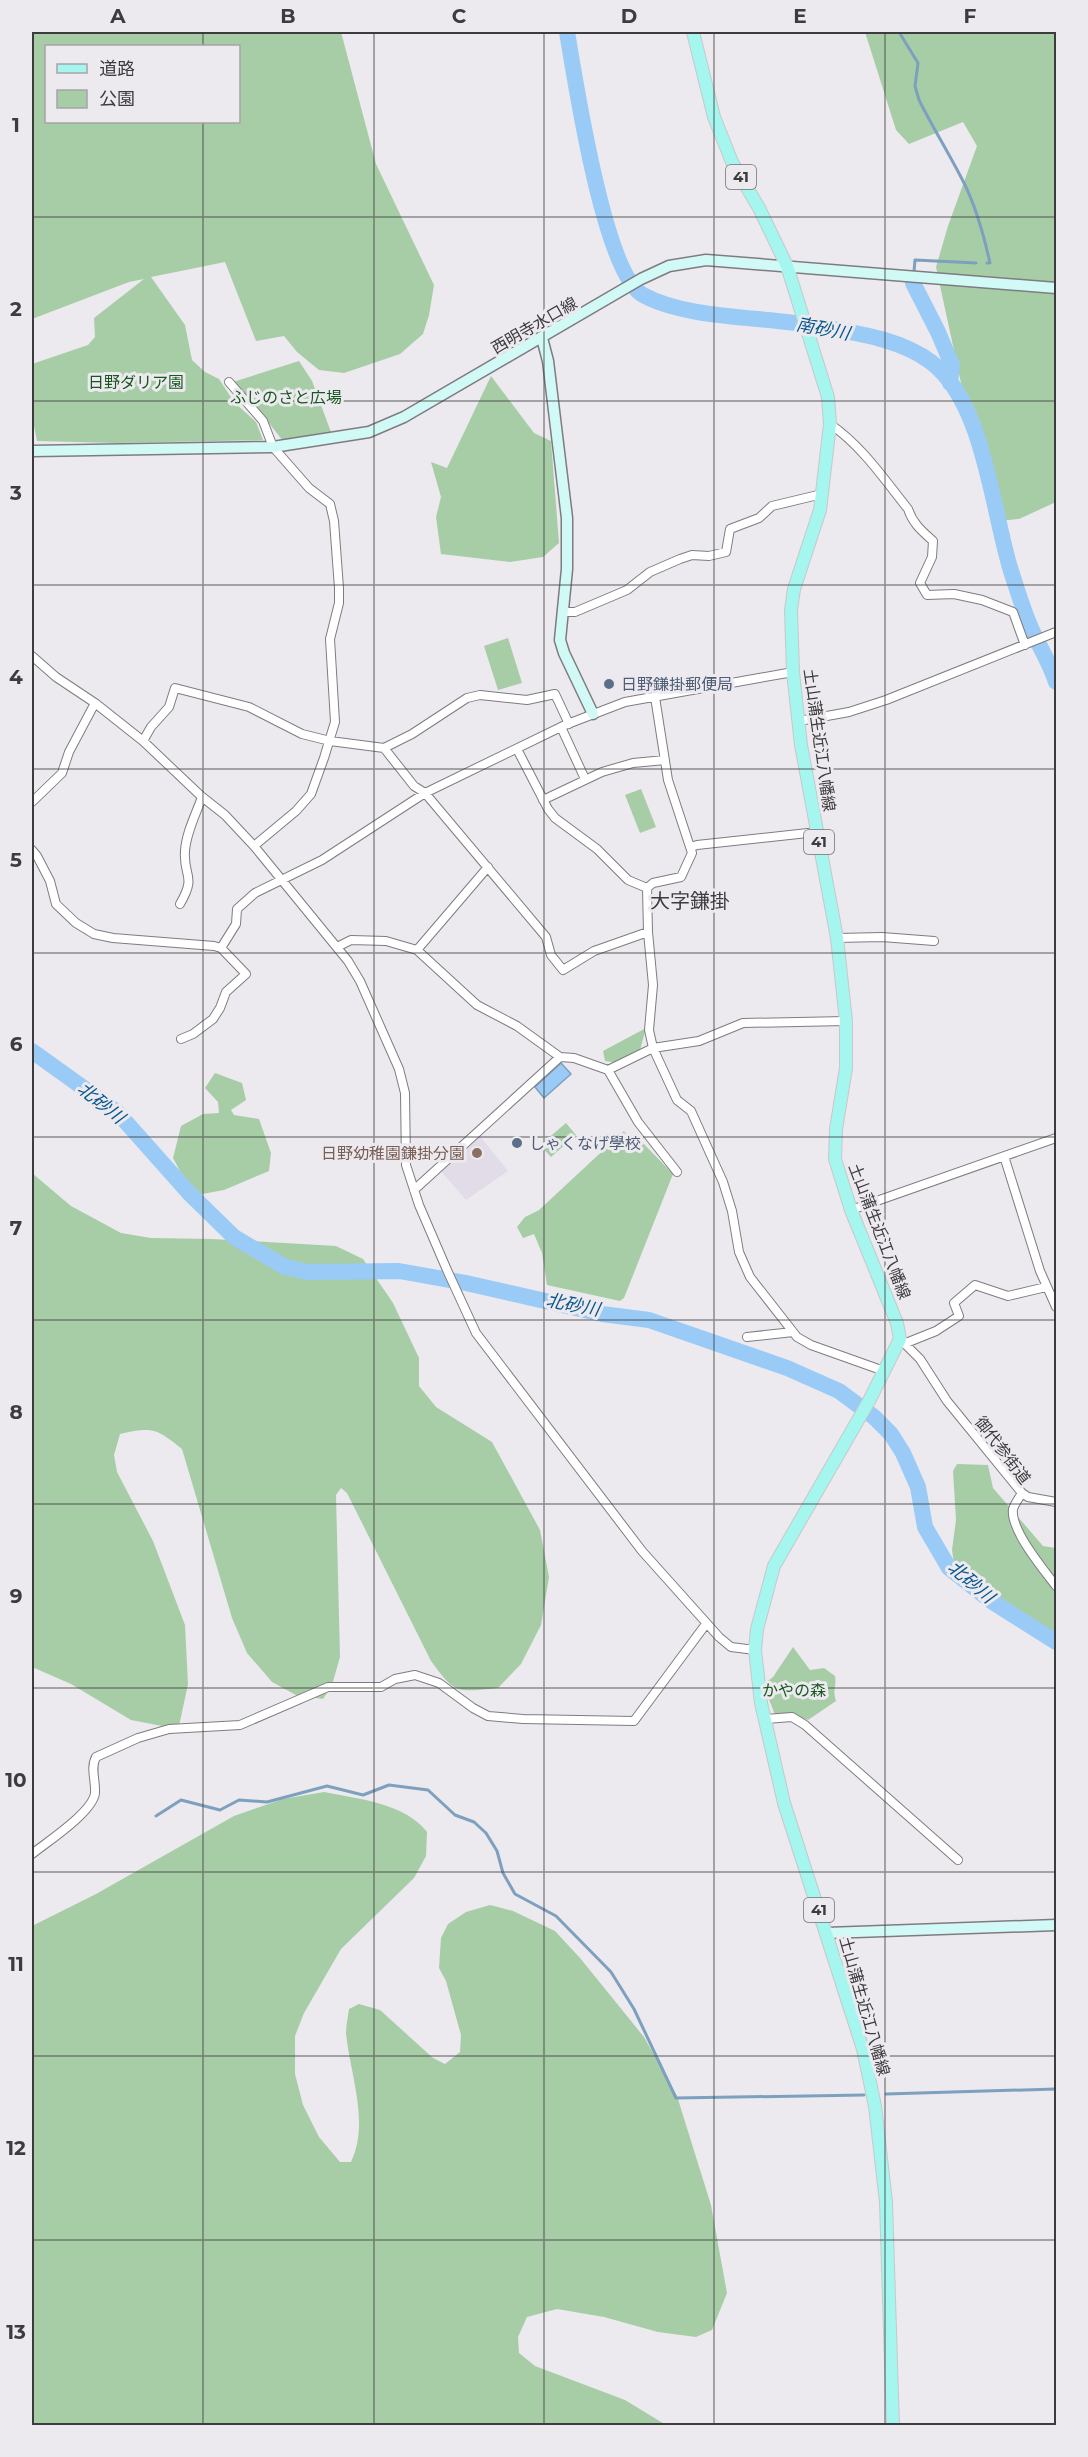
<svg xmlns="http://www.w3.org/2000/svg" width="1088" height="2457" viewBox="0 0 1088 2457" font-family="Montserrat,'Noto Sans JP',sans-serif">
  <rect width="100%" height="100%" fill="#ece9ef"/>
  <path fill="#e2dce9" d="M479,1135L508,1171L466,1200L441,1171Z"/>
  <path fill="#a7cda7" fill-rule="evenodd" d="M32,32H341L376,164L434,285L429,315L423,334L400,354L344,373L319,370L297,352L284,336L256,341L225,262L151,277L185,325L192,360L205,372L219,379L234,402L256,422L263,440L115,443L37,441L32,416V364L88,345L95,337L94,318L144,279L129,282L32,319ZM46,46H238V122H46Z
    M865,32H1056V502L1019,519L991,522L936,267L948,226L977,146L963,122L909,144L896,130Z
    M299,361L312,381L331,432L283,441L262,414L243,397L233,382Z
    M491,376L534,433L551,441L559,543L543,557L510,562L441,554L436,517L441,497L431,462L447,468Z
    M508,638L522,683L498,690L484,646Z
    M641,789L656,827L640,833L625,795Z
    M646,1028L640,1050L618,1063L605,1061L603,1051Z
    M215,1073L242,1083L246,1100L231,1110L234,1115L259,1119L271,1153L269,1171L224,1190L197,1195L187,1184L173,1158L181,1126L203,1114L219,1113L218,1102L205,1088Z
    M566,1123L576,1135L551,1157L540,1145Z
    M624,1131L632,1142L638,1138L673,1174L624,1298L620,1301L547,1285L542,1253L534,1234L523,1238L517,1227L525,1217L539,1210Z
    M32,1173L71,1206L121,1233L151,1238L212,1239L336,1246L363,1259L393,1303L419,1358V1386L436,1407L492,1442L540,1530L549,1577L541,1625L521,1664L498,1688C456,1692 456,1695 431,1661L347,1493L341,1488L336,1495L340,1657L332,1685L323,1699L296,1695L272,1682L247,1653L232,1618L182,1449C156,1428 152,1427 120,1434L114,1455L117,1472L153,1541L185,1625L188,1684L179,1726H162L131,1720L71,1684L32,1667Z
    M957,1464L988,1465L993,1488L1043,1546L1056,1548V1635L1002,1605L955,1570L952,1550L956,1520L953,1471Z
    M793,1647L810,1670L824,1668L835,1676C837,1686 832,1688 836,1701L808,1720L792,1715L776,1717L763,1685L773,1677Z
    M324,1792C358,1799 405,1803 427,1832L426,1856L414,1878L341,1949L304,2013L295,2036V2074L303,2105L319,2137L340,2162H351C370,2122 350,2075 346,2033C346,2025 348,2017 349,2009L359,2004L380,2010L433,2058L445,2064L460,2052L461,2035L446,1981L439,1968L441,1938L448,1924L466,1912L490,1905L513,1911L555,1931L580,1958L644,2037L677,2096L711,2205L727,2293L712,2330L696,2337L658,2332L604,2317L557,2309L527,2317L518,2337L519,2353L535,2366L625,2400L666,2425H32V1926L96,1894L234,1816L283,1799Z"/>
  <path fill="#9acbf7" stroke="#7ea0bf" stroke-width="1.5" d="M561,1063L571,1074L544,1098L535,1087Z"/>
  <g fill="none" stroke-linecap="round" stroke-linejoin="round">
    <path stroke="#7ea0bf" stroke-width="3" d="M899,32L918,63L915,86L919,100C933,128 950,155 964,183C976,207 984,236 990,263H987
      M913,283L915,260L976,263
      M156,1816L181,1800L220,1810L239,1800L267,1802L327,1786L363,1795L389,1785L428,1790L455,1815L474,1822L486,1833L497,1851L503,1873L515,1894L556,1916L611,1972L634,2009L676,2098L864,2095
      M886,2094L1056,2089"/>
    <path stroke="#9acbf7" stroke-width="16" d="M567,32C575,79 604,274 643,295C689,320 764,316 816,326C854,333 899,338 931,362C984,402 992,510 1011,571C1017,589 1023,610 1031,628C1039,646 1050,663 1056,682
      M913,283L938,332L952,365L950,383
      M32,1051L117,1112L189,1193L234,1237L285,1267L308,1272L399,1271L466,1283L602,1314L649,1320L787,1368L839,1391L874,1417L891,1434L903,1453L918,1487L925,1527L949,1568L991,1601L1056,1642"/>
    <defs>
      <path id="street" d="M229,382L263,421L273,447L309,488L330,504L334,521L339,588V603L330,639L335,722L324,758L311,794L296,811L254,846
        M830,424C862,446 884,479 908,509C913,524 922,531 933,541L932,557L920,583L927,595L954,594L982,600L1013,612L1025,645
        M563,612H575L627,590L650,572L680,559L692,555L709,556L726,552L730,529L759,518L772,506L822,494
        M32,656L56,677L95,703L143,741L201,796L225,815L254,846L348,961L360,981L399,1069L405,1093L406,1165L419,1205L447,1270L476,1333L642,1551L719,1637L731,1647L755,1650
        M799,721L849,712L886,700L1056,632
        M561,727L585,779
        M143,741L151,727L169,707L175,688L249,707L302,734L330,741L384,748L414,786L425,793L546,937L551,955L563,970L594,951L648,932
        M384,748L412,734L467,698L480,695L527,700L555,694L569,724
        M517,749L548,809L555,818L597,849L628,880L647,888
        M543,800L602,772L633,763L665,760
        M32,802L62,773L69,752L95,703
        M691,847L697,845L817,832
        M32,850L37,856L50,881L56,904L76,923L94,934L113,938L214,946L221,948L246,974L226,992L220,1008L213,1019L193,1034L181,1039
        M647,888L648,932L653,985L649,1030L653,1048L677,1100L691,1111L723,1182L732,1211L739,1252L750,1277L797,1337L811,1345L884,1371
        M647,888L653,883L681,877L692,853L668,780L655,697
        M180,904C197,875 183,877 185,851C186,833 196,814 202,797
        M837,938L882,937L934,941
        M337,947L351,940L386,941L417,950L477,1005L517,1026L560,1057L574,1058L608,1070L653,1048L699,1041L743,1023L846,1021
        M221,948L236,924L237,909L255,893L322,860L425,793L565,725L625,702L793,672
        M417,950L488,867
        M608,1070L638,1122L677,1172
        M1004,1156L1040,1271L1056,1307
        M414,1190L560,1057
        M851,1210L1056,1138
        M747,1337L793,1332
        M900,1339L920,1359L947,1401L1022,1493C1019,1498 1015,1503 1013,1509C1010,1530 1044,1570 1056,1586
        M906,1343L936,1331L959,1316L954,1303L975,1285L1008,1296L1046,1287
        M1022,1493L1028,1497L1056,1502
        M766,1719L792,1717L805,1725L958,1860
        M32,1854C47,1842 93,1812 95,1793C96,1781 90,1768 96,1757L138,1738L169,1729L240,1725L328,1687H381L395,1679L415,1675L439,1683L473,1708L488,1716L523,1719L634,1721L706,1624"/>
      <path id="secondary" d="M542,338L548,361L567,518V569L560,640L564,653L593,714
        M32,451L273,447L369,432L404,417L641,279L669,266L706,260L1056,288
        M827,1933L1056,1925"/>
      <path id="primary" d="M693,32L714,117L732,162L759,208L787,266L828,397L830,424L820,510L794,589L791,610L793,672L801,745L837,938L846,1021V1068L836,1129L835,1159L851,1210L897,1323L900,1339L869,1401L774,1566L757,1629L755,1650L761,1703L784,1803L863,2049L875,2106L886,2202L893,2426"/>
    </defs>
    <use href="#street" stroke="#7f7c81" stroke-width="10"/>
    <use href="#secondary" stroke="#7f7c81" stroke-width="13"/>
    <use href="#primary" stroke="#c8c8c9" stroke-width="14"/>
    <use href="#street" stroke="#fff" stroke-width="8"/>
    <use href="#secondary" stroke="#d1faf7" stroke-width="10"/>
    <use href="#primary" stroke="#a4f6ee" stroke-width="12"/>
  </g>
  <path fill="none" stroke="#3c3b3d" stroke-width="1.5" stroke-opacity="0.55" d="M203,32V46M374,32V2426M544,32V2426M714,32V2426M885,32V2426M203,122V2426M32,217H1056M32,401H1056M32,585H1056M32,769H1056M32,953H1056M32,1137H1056M32,1320H1056M32,1504H1056M32,1688H1056M32,1872H1056M32,2056H1056M32,2240H1056"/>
  <g fill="#5c6f8a" stroke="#ece9ef" stroke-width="2">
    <circle cx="609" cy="684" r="6"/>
    <circle cx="517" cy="1143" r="6"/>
  </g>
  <circle fill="#8d6e63" stroke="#ece9ef" stroke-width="2" cx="477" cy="1153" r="6"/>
  <g text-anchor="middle" stroke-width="6" stroke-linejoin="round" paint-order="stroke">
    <g fill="#ece9ef" stroke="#716f72" stroke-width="1.5">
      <rect x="726" y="165" width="30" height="24" rx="4.5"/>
      <rect x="804" y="830" width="30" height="24" rx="4.5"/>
      <rect x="804" y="1898" width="30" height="24" rx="4.5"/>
    </g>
    <g font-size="15" font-weight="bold" fill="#3c3b3d">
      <text x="741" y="182">41</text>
      <text x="819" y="847">41</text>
      <text x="819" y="1915">41</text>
    </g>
    <g font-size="16" fill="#3c3b3d" stroke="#ece9ef">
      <text transform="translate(534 325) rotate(-30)" y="6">西明寺水口線</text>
      <text transform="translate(820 740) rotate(82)" y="6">土山蒲生近江八幡線</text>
      <text transform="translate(880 1231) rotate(69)" y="6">土山蒲生近江八幡線</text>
      <text transform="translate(1003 1450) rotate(53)" y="6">御代参街道</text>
      <text transform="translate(865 2006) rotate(74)" y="6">土山蒲生近江八幡線</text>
    </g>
    <g font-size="16" fill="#16581f" stroke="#ece9ef">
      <text x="136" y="388">日野ダリア園</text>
      <text x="286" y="403">ふじのさと広場</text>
      <text x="794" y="1696">かやの森</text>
    </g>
    <g font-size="16" fill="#4e5e75" stroke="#ece9ef" text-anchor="start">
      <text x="621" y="690">日野鎌掛郵便局</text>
      <text x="529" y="1149">しゃくなげ學校</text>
    </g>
    <g font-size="16" fill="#785e54" stroke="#ece9ef" text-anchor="end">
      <text x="465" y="1159">日野幼稚園鎌掛分園</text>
    </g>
    <g font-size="18" font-style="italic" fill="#07578c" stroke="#ece9ef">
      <text transform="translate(823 329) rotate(11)" y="6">南砂川</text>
      <text transform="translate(101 1103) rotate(39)" y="6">北砂川</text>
      <text transform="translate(573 1305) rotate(11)" y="6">北砂川</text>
      <text transform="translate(971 1582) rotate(40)" y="6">北砂川</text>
    </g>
    <g font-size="20" fill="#3c3b3d" stroke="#ece9ef">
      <text x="690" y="908">大字鎌掛</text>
    </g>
  </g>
  <rect width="1088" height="2457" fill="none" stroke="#ece9ef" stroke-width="66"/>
  <rect x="45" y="45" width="195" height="78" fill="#ece9ef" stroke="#a6a3a8" stroke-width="1.5"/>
  <rect x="57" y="64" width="30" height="9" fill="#a4f6ee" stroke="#a6a3a8" stroke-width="1.5"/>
  <text x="99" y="75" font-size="18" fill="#3c3b3d">道路</text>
  <rect x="57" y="90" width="30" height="18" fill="#a7cda7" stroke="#a6a3a8" stroke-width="1.5"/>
  <text x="99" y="105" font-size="18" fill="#3c3b3d">公園</text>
  <rect x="33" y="33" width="1022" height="2391" fill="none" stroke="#3c3b3d" stroke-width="2"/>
  <g font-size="20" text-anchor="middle" font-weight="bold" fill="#3c3b3d">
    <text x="118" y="23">A</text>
    <text x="288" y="23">B</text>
    <text x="459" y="23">C</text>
    <text x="629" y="23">D</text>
    <text x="800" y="23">E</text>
    <text x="970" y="23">F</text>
    <text x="16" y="132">1</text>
    <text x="16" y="316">2</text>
    <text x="16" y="500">3</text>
    <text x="16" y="684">4</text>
    <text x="16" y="867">5</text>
    <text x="16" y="1051">6</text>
    <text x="16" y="1235">7</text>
    <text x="16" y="1419">8</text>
    <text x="16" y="1603">9</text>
    <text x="16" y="1787">10</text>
    <text x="16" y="1971">11</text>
    <text x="16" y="2155">12</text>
    <text x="16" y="2339">13</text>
  </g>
</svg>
